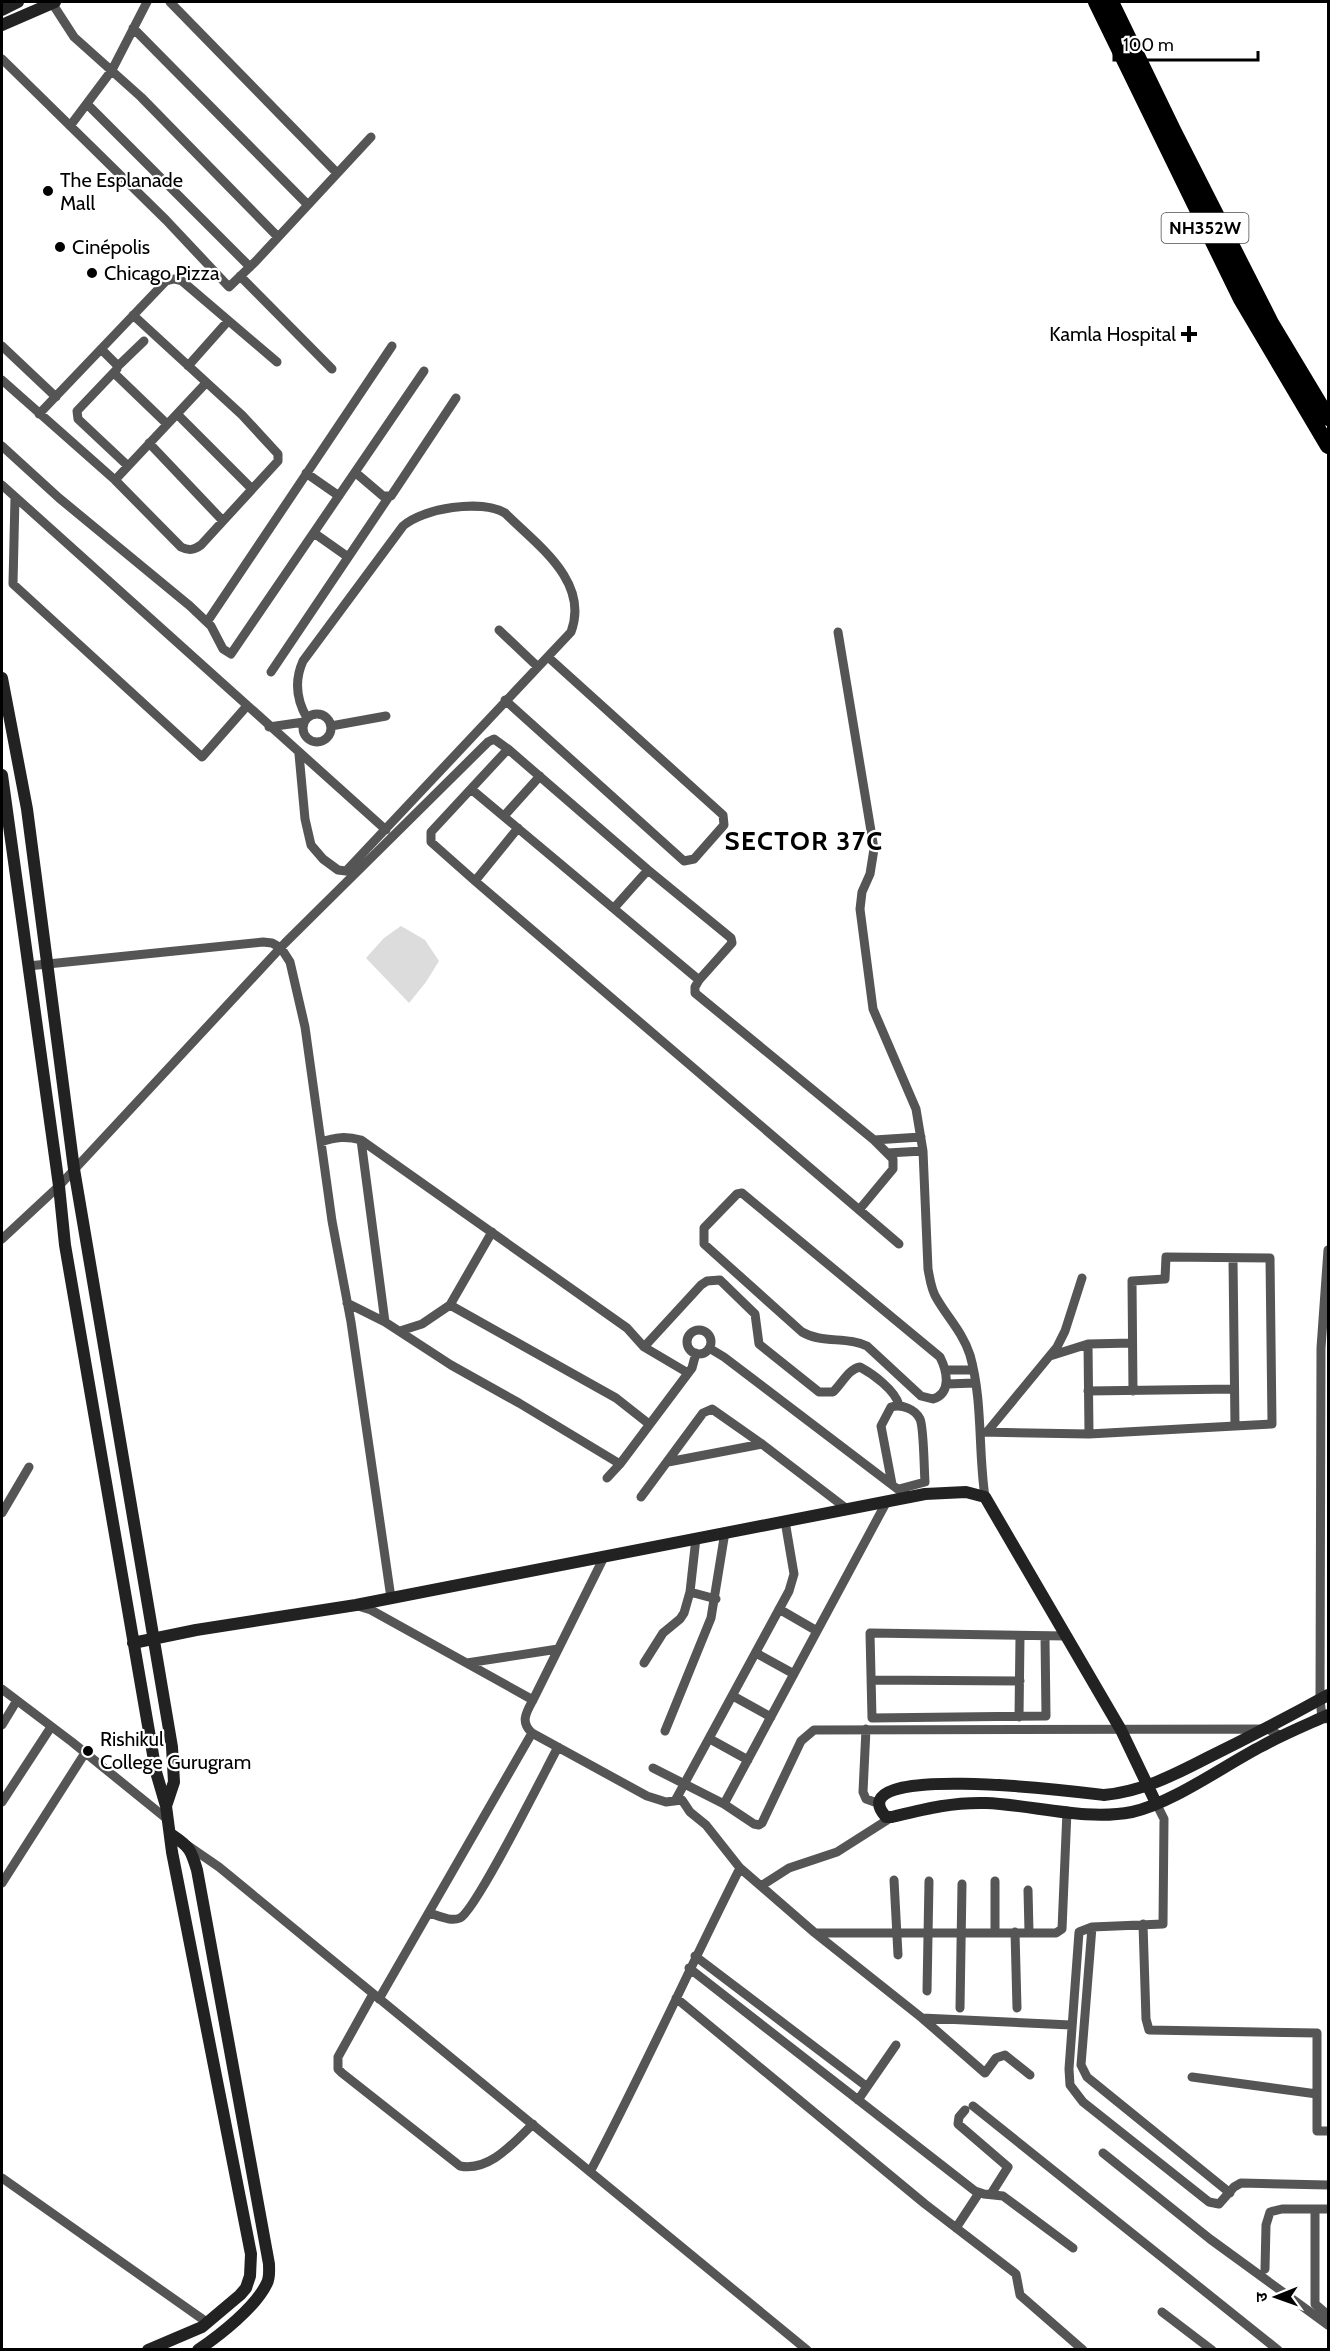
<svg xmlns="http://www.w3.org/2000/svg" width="1330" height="2351" viewBox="0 0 1330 2351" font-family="Cabin,'Noto Sans Devanagari',sans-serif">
  <rect width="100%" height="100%" fill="#fff"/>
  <path fill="#dcdcdc" d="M401,926L425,940L439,961L426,982L409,1003L366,958L384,938Z"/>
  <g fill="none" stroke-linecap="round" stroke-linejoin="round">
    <path stroke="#555" stroke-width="9" d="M170,2L337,173
      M52,3L74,37L141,97L278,237
      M133,28L307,204
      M2,59L166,220L229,287L256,261L371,137
      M88,105L250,267
      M70,126L112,70L147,2
      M240,276L332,369
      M2,346L56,397
      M101,349L117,365V369L77,411L78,419L128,466
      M188,366L228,321
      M117,367L144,341
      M114,373L167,424
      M2,380L115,480L181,547C189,551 194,550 201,545L278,461V454L242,415L133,315
      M39,414L166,281L174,279L182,281L277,362
      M177,414L252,489
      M149,443L223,521
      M2,446L59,498L190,606L211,626L223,649L231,654L424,371
      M306,473L339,496
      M356,473L383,496H391L456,398
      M115,480L206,383
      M2,485L386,830
      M15,497L13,584L202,757L246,707
      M314,533L348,557
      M207,622L392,346
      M499,630L538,667
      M838,632L874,849L870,874L862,892L860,909L873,1009L916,1109L923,1151L928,1269C930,1279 931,1290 937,1299C948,1318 963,1333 970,1355C983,1401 978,1450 985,1497
      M271,672L388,498
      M505,700L684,861L694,859L724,825L723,815L548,657
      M303 728a14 14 0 1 1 28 0a14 14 0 1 1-28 0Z
      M331,726L386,716
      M269,727L304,722
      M299,754L305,819L311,845L323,859L338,870L346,871L571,632C590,581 537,545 505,513C481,499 423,508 403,526L303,661C294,681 296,699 307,718
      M471,789L699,980
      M504,816L540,776
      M475,881L518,828
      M614,908L648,870
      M28,966L263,942L272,943L281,948L290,962L305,1027L332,1221L351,1322L391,1598
      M361,1140L385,1322
      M874,1140L921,1137
      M321,1142C336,1137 346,1136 361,1140L627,1328L644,1347L688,1373
      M887,1153L923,1151
      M742,1193L940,1357C947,1371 952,1393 933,1399L921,1396L867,1346C846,1336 823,1344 802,1332L704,1244V1228L737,1194Z
      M859,1210L893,1169V1159L874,1140L695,993V987L699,980L732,943L731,938L648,870L508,749L431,832V842L475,881L899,1244
      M2,1239L59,1186L285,943L488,742L494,739L508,749
      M347,1303L385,1322L451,1365L519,1403L620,1464
      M450,1305L616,1398L649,1424
      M687 1342a12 12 0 1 1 24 0a12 12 0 1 1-24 0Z
      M400,1331L422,1324L450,1305L492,1232
      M1088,1344L1089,1434
      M644,1347L701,1285L707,1281L720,1280L755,1314L759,1344L819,1392H833C842,1384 848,1369 860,1367C873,1374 895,1390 899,1405
      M709,1348L724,1357L908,1497
      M1050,1356L1088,1344L1132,1343
      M945,1370H973
      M947,1384L975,1383
      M1088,1391L1234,1389
      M1133,1391L1132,1281L1165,1279L1166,1257L1270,1258L1272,1424L1235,1426
      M980,1432L1089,1434L1235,1426L1233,1259
      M987,1432L1057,1347L1065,1331L1082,1278
      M668,1462L762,1444
      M607,1478L620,1464L692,1368L696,1353
      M892,1484L881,1426L891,1407C902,1404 915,1409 920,1419C924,1428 924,1470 925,1482L899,1489
      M641,1497L703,1413L712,1409L762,1444L847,1509
      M2,1513L29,1467
      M690,1592L716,1599
      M358,1606L371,1610L533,1700C526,1713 520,1722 532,1733L647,1796L666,1802L682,1800L690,1812L706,1825L740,1868L815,1933L922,2018L985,2073L996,2058L1005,2055L1030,2075
      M779,1609L817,1631
      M1045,1637L1046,1716L872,1718L870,1633L1067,1636
      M756,1653L794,1674
      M467,1663L558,1649
      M644,1663L663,1633L680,1619L684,1613L690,1592L696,1538
      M871,1680L1020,1681
      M2,1689L72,1742L167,1819
      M733,1696L771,1717
      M533,1700L604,1557
      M1019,1717L1020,1636
      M1328,1719L1322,1718L1320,1699L1321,1348L1328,1250
      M2,1725L16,1702
      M866,1729L863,1792L866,1799L880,1804
      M665,1731L711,1618L725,1532
      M710,1739L748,1760
      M653,1768L724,1804L754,1824L759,1825L762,1823L801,1741L814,1730L1267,1729L1282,1736
      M675,1801L789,1591L794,1574L785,1521
      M2,1802L51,1727
      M1156,1803L1164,1819L1163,1924L1092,1927L1079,1932L1069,2069L1070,2085L1083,2102L1209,2202L1219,2204L1234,2187L1241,2183L1328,2185
      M724,1804L887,1501
      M187,1845L219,1867L807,2350
      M894,1880L898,1955
      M995,1881V1931
      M2,1883L85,1753
      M761,1886L789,1868L837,1852L892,1817
      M1028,1890L1029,1932
      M429,1913C439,1916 451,1922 460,1918C476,1910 545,1771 558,1747
      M1143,1924L1146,2019L1149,2030L1317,2033V2131H1328
      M1092,1927L1081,2065L1087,2077L1230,2193
      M1015,1932L1017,2008
      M815,1933H1056L1062,1929L1067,1811
      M695,1956L866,2086
      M689,1968L975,2191L984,2194L1003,2196L1073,2248
      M927,1991L929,1881
      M373,1994L338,2057V2069L342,2073L460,2166C490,2172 514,2142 533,2124
      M676,1998L925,2204L1016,2274L1020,2295L1083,2350
      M379,1999L532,1733
      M960,2008L962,1884
      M922,2018L1071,2025
      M1192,2077L1317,2094
      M858,2100L896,2045
      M973,2106L1278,2350
      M965,2110L959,2117L958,2124L1008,2167L991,2194
      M1103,2153L1210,2239L1328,2325
      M590,2172C643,2072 689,1969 740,1868
      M2,2178L208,2323
      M1315,2210V2304L1328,2315
      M956,2228L979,2193
      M1265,2269L1266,2225L1270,2212L1282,2209H1328
      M1162,2312L1212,2350"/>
    <path stroke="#222" stroke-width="12" d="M2,10L18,2
      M2,25L55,2
      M2,678L27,809L74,1169L172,1747L174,1782L166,1806
      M2,775L59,1186L65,1245L156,1772L166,1806L172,1852L251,2254L250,2276L246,2288L240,2295L202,2327L148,2350
      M133,1643L196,1630L356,1605L925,1494L966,1492L985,1497L1121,1730L1156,1803
      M1328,1695C1288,1717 1248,1738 1207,1758C1174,1775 1141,1792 1104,1795C1087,1793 835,1760 886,1817H892C925,1809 952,1802 986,1803C1034,1805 1085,1821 1132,1812C1171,1804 1225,1765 1262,1746C1284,1734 1306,1725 1328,1715
      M172,1835C190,1847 191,1850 197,1870L269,2264C269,2270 270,2277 267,2283C256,2307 220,2335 198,2350"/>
    <path stroke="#000" stroke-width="16" d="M1096,2L1241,299L1328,446
      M1111,2L1173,130L1271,323L1328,418"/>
  </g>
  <g fill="#000" stroke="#fff" stroke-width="2">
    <circle cx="48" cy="191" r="6"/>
    <circle cx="60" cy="247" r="6"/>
    <circle cx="92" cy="273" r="6"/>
    <path d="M1186 325h6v6h6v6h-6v6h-6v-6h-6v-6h6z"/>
    <circle cx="88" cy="1751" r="6"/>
  </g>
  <g text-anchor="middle" stroke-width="4.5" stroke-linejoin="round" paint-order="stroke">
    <rect fill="#fff" stroke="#4c4c4c" stroke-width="1.5" x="1161.5" y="213" width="87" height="30" rx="4.5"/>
    <g font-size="18" font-weight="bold" fill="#000">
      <text x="1205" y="234">NH352W</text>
    </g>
    <g font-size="20" fill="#000" stroke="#fff" text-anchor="start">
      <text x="60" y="187">The Esplanade<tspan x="60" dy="23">Mall</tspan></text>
      <text x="72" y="254">Cinépolis</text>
      <text x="104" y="280">Chicago Pizza</text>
      <text x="1176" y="341" text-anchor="end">Kamla Hospital</text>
      <text x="100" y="1746">Rishikul<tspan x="100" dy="23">College Gurugram</tspan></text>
    </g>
    <g font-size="26" font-weight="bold" letter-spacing="1.5" fill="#000" stroke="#fff">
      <text x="804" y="850">SECTOR 37C</text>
    </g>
  </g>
  <rect width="1330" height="2351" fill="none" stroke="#000000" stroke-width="6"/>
  <g transform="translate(1276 2297) rotate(269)" stroke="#ffffff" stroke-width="4.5" paint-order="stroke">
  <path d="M0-4.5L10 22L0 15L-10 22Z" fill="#000000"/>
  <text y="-9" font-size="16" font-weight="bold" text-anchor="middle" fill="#000000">उ</text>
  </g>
  <path d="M1114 51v9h144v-9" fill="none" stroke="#000000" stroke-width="3"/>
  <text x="1123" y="51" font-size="18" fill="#000000" stroke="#ffffff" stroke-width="4.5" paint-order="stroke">100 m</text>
</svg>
